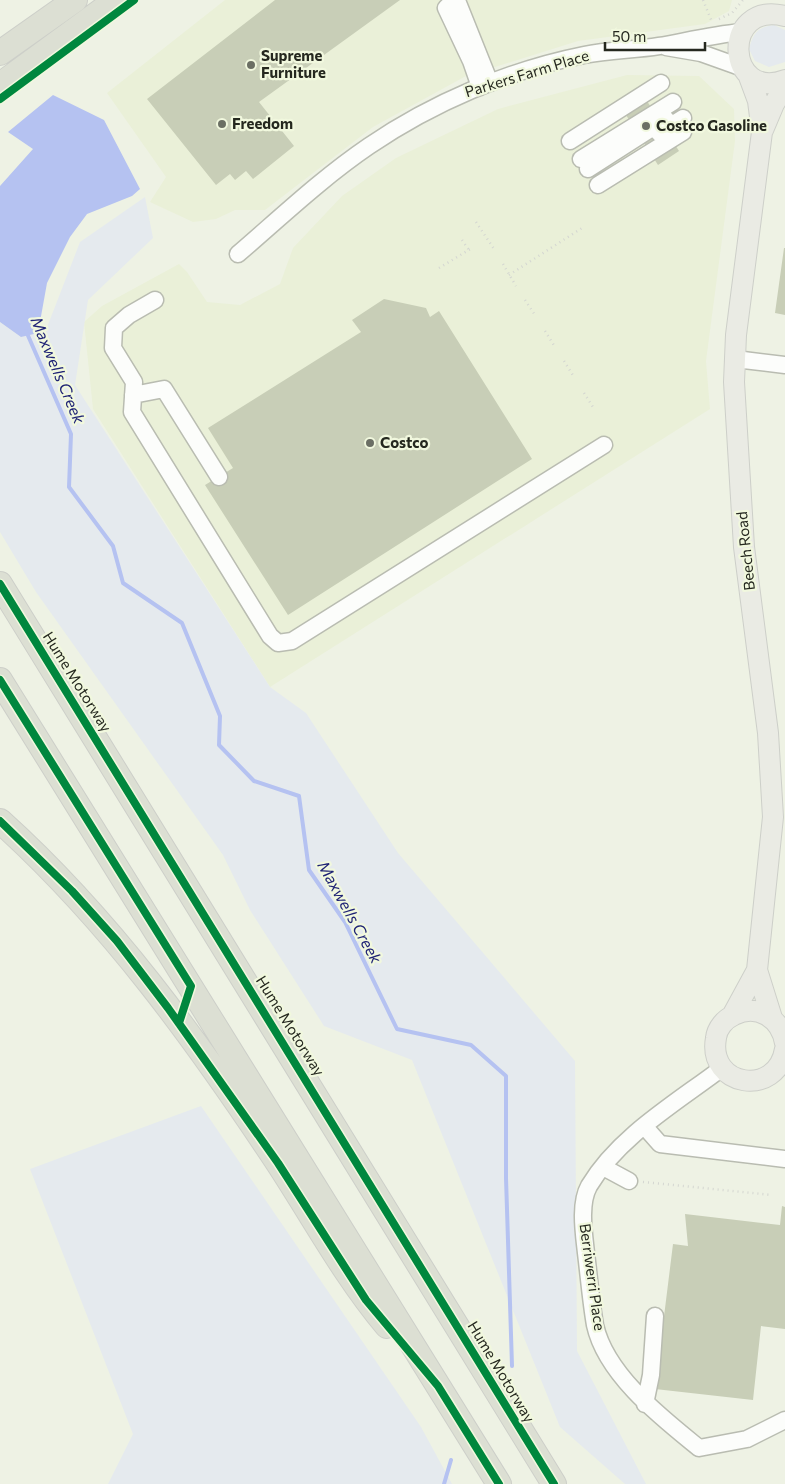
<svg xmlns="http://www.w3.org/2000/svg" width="785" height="1484" viewBox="0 0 785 1484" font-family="Commissioner,sans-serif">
  <rect width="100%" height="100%" fill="#eef2e4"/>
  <path fill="#eaf0d8" d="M225,0H732L729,11L705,24L578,41L466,76L373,127L265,210H235L216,219L193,222L150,202L166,177L107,93Z
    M627,75L699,76L734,109L735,141L706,361L710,409L270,687L93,409L84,322L102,306L179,264L187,272L207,302L240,305L280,284L293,248L342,196L396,158L498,109Z"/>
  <path fill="#e5eaee" d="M774,25L785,30V62L769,67L755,61L749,49C753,33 758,27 774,25Z
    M145,197L153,238L88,300L75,385L270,687L306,713L398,853L575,1061L577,1351L646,1484H625L560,1427L412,1060L324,1026L250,910L223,855L36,592L0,532V322L21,337L46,330L80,242Z
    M201,1106L421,1427L452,1484H108L133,1434L30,1169Z"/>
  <path fill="#b5c2f1" d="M53,95L104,120L140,189L132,196L87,214L70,237L47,283L38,333L21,337L0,322V186L33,149L8,132Z"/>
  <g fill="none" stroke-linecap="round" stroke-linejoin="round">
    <path stroke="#b5c2f1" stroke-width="4" d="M26,331L71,434L69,487L113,546L123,583L182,623L220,716L219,745L254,781L299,796L309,870L345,922L397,1029L471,1045L506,1076V1178L512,1366
      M444,1484L451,1460"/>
  </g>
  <path fill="#c8ceb7" d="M275,0H400L259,102L294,146L253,179L246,171L235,180L230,174L216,185L147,99Z
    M638,87L679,151L658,165L617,101Z
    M784,248H785V315L775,313Z
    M384,299L426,308L430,317L439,311L532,459L288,615L205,485L233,468L208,428L361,332L352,320Z
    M782,1206L785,1207V1329L761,1326L753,1400L655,1389L673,1244L688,1246L685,1214L780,1225Z"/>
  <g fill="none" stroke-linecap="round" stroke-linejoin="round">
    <defs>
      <path id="minor" d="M666,47L701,53L743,68
        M480,87L471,61L446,8L452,2L458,3L490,83
        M659,133L683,118
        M570,141L661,83
        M581,159L673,102
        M588,169L666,119
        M598,185L683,132
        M238,254C281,217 322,178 369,146C432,103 509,70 584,55C609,50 634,50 659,46C687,41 713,35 741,32
        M155,300L129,315L114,328L113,348L134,382L132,412L270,636L278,643L292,641L604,445
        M735,359L785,365
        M133,395L164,389L219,477
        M722,1068C676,1103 619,1136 589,1186C579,1204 584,1234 586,1253C589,1277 591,1302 595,1325C606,1375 662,1418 699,1448L747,1439L785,1420
        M645,1127L660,1144L785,1159
        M603,1167L629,1181
        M645,1404L651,1375L655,1316"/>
      <path id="major" d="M785,16C720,0 726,102 785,80
        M763,130L774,104L785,86
        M757,970L772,1018
        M732,1016L757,970L773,817L768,733L744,547L734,382L736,335L762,132L758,101L748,74
        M785,1043C781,1018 757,1003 734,1015C725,1019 717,1028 716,1038C707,1087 777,1098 785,1049"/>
      <path id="highway" d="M0,53L75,0
        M0,85L116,0
        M0,584L554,1484
        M0,680L499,1484
        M0,821C110,920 197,1041 278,1163C314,1218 345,1276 387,1326"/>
    </defs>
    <use href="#minor" stroke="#b9bcb1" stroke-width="19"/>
    <use href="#major" stroke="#cdcfc9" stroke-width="22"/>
    <use href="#highway" stroke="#cdcfc9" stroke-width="26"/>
    <path stroke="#d4d6d1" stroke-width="2.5" stroke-dasharray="1 4" stroke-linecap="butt" d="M703,0L712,22
      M719,19L732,13L743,0
      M476,222L494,249
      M462,240L469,250
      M503,264L516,286
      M439,268L472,248
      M509,275L582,228
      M525,300L535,315
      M545,331L555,347
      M564,361L574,377
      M584,393L593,407
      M643,1182L772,1195"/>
    <use href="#minor" stroke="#fcfdfb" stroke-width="16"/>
    <use href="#major" stroke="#eaebe4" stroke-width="20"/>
    <use href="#highway" stroke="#dcdfd3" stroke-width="24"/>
    <defs>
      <path id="cycleway" d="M0,99L134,0
        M0,584L554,1484
        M0,680L191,986L179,1023
        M0,821L72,891L117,941L168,1008L278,1163L366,1300L438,1386L499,1484"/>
    </defs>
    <use href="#cycleway" stroke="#f1f8de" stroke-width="11"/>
    <use href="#cycleway" stroke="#00873e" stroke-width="8"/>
  </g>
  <g fill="#6b6f64" stroke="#f1f8de" stroke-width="2">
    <circle cx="251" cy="65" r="5"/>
    <circle cx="222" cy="124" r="5"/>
    <circle cx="646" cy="126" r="5"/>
    <circle cx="370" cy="443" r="5"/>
  </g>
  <g text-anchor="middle" stroke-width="4.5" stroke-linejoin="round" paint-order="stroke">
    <g font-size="15" font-weight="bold" fill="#25281f" stroke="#f1f8de" text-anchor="start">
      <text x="261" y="61">Supreme<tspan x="261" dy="17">Furniture</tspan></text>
      <text x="232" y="129">Freedom</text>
      <text x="656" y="131">Costco Gasoline</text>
      <text x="380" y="448">Costco</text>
    </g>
    <g font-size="15" fill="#25281f" stroke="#f1f8de">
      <text transform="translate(527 74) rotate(-17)" y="5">Parkers Farm Place</text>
      <text transform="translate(746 551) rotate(-96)" y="5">Beech Road</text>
      <text transform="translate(77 682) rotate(58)" y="5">Hume Motorway</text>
      <text transform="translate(290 1026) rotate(58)" y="5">Hume Motorway</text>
      <text transform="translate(592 1277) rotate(82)" y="5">Berriwerri Place</text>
      <text transform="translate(501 1372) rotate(59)" y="5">Hume Motorway</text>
    </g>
    <g font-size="16" font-style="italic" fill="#1f2375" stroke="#f1f8de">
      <text transform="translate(58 370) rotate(67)" y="6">Maxwells Creek</text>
      <text transform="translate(350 912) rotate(61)" y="6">Maxwells Creek</text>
    </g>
  </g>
  <path d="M605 42v8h100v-8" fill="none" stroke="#25281f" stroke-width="2.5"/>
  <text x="612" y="42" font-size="15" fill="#25281f" stroke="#f1f8de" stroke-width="4" paint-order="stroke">50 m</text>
</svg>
